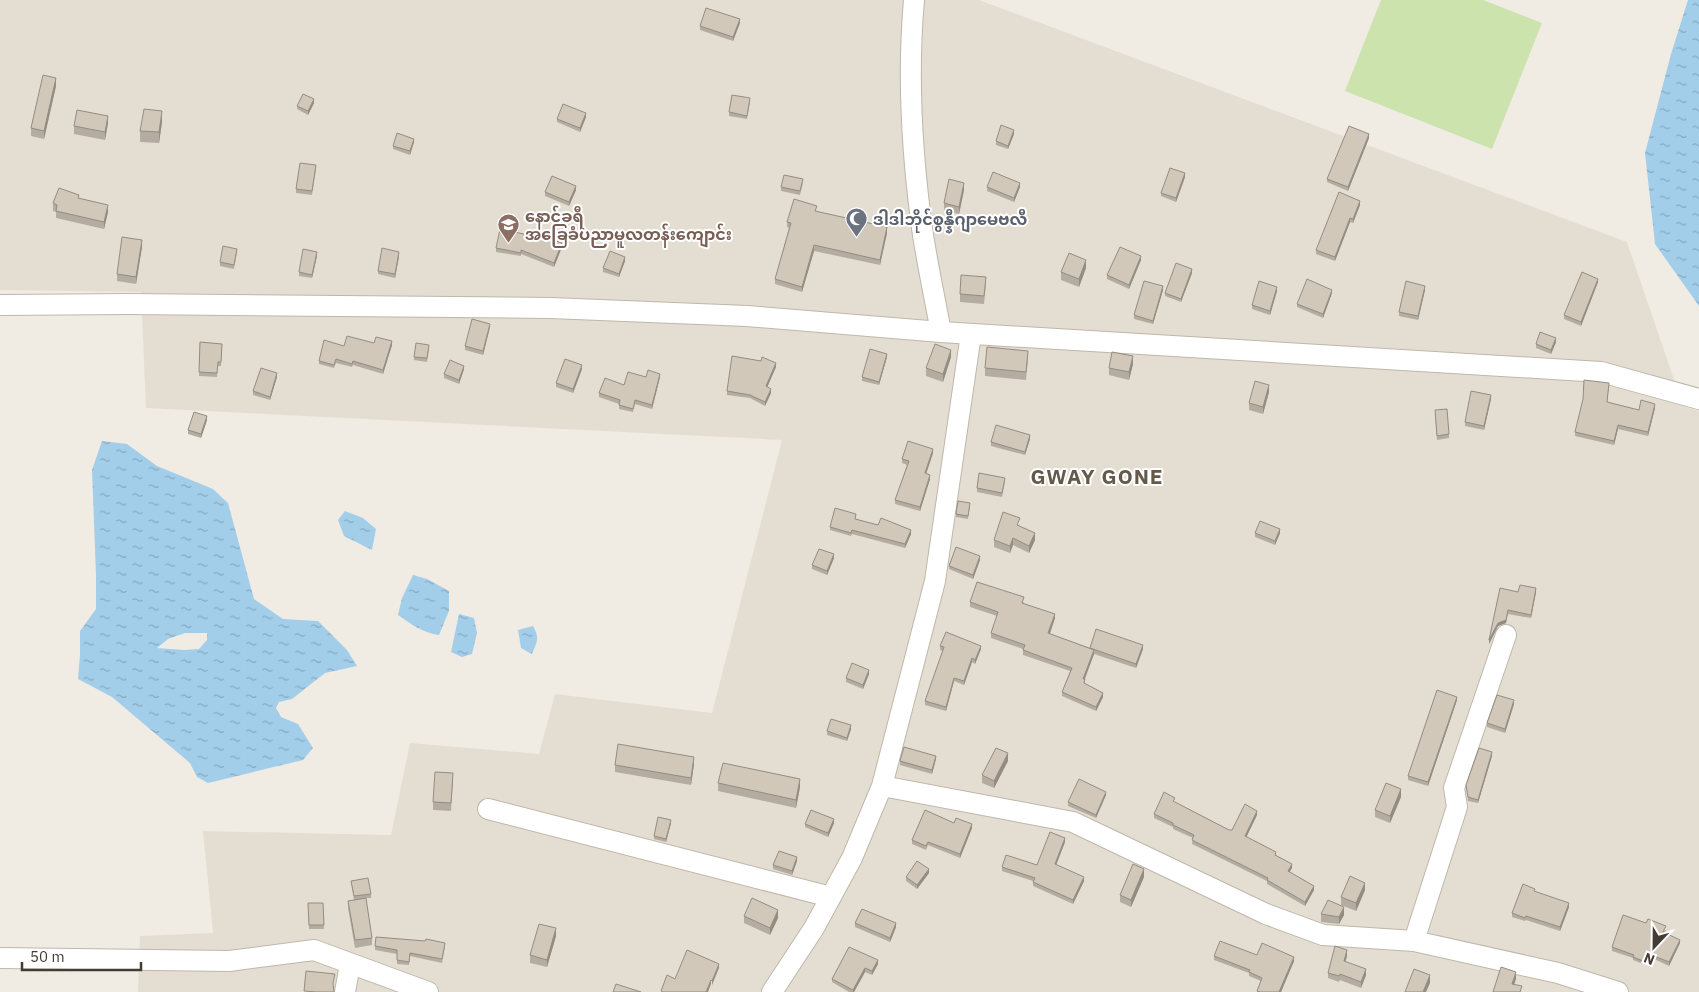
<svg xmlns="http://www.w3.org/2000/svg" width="1699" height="992" viewBox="0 0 1699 992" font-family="'IBM Plex Sans','Noto Sans Myanmar',sans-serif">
  <defs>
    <pattern id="water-ripples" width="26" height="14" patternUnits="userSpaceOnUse" patternTransform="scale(1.25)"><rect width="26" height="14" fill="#a3ceea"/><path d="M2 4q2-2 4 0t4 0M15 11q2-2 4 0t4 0" fill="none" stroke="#86a8be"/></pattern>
  </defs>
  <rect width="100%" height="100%" fill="#f0ece4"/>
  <path fill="#e4ded2" d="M0,0H979L1627,242L1683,406L1699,411V992H138L140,936L213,933L203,831L391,835L410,743L539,754L555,694L712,713L782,440L146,408L141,292L0,290Z"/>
  <path fill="#cce3ae" d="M1381,0H1483L1542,23L1492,149L1345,91Z"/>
  <path fill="url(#water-ripples)" fill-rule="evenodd" d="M1688,0H1699V306L1655,244L1645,153L1671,54Z
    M102,441L127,444L157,466L213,489L228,503L254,599L283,619L318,621L347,650L357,666L325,673L292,699L279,702L276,708L281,717L298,724L313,748L303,760L208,783L197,777L190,763L112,697L78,679L80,655V631L96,609V575L92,470ZM185,633H207V640L199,649L184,650L157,648L168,639Z
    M345,511L363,518L376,529L372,550L344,536L338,520Z
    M413,575L427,579L449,591V611L439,635C423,633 411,624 398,615L402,598Z
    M459,614L474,618L477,633L472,654L462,657L451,652Z
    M533,626C540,638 537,642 532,654L521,648L518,630Z"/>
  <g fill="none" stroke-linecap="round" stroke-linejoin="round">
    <defs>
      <path id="minor" d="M914,0C907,78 912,157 923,235C928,267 935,300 941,332
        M0,305L128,304L551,308L747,316L941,332L1601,372L1699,399
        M882,786L1073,822L1266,914L1323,935L1414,941L1558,973L1618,992
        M488,809L831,897
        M1414,941L1457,807L1454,788L1506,635
        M0,958L229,961L314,950L428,992
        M345,992L350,964
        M772,992L814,928L852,858L882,786L935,581L971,334"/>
    </defs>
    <use href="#minor" stroke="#beb7aa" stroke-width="22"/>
    <use href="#minor" stroke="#fff" stroke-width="20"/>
  </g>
  <path fill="#b4aca0" d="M740,23L733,41L700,30V26Z
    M56,86L44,139L31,136V128Z
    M750,102L747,119L729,116V112Z
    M314,103L308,115L297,109V106Z
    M586,117L580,132L557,122V119Z
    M162,122L159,143L140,142V131Z
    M108,123L105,140L74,134V126Z
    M1014,134L1008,149L996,145V141Z
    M1369,138L1348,191L1327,182V179Z
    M414,142L410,155L393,149V146Z
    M316,169L312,195L296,193V189Z
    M1185,177L1176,202L1161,196V193Z
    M803,183L800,195L781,191V187Z
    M987,187H1020L1014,202L987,191Z
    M576,190L569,206L545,196V192Z
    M964,190L959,214L944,211V203Z
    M79,198L108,212L104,229L56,218V212L53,211V203Z
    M1360,205L1353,223L1350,222L1335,261L1316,254V250Z
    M817,212L887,233L880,265L814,251L802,292L775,284V279L789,228L787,227V222Z
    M142,247L136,284L117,281V274Z
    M562,247L554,267L521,254V256L496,252V248Z
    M237,252L234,269L220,266V262Z
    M317,256L312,278L299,276V272Z
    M399,256L395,278L378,274V271Z
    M1141,260L1129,289L1107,279V275Z
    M625,261L619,277L603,272V268Z
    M1086,268L1079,287L1061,280V272Z
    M1192,273L1181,302L1165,296V293Z
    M1598,282L1581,326L1564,319V315Z
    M986,284L984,304L960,302V294Z
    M1163,290L1153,324L1134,319V315Z
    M1425,290L1418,320L1399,316V312Z
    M1277,291L1270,315L1252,309V305Z
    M1332,293L1323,318L1297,307V304Z
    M490,327L483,355L465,350V346Z
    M200,342L222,344L221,366H218L217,377L199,376Z
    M1556,342L1551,354L1536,348V344Z
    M374,343L392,345L383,374L353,365L352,367L336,363L334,368L319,364V361L344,346Z
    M429,349L427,362L414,360V357Z
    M887,357L879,385L862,381V377Z
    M951,357L943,382L926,376V368Z
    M1028,359L1026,380L985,376V368Z
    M1133,364L1129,380L1109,375V368Z
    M776,367L767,387L771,393L765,406L750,398L727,395V391Z
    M464,369L459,384L444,378V374Z
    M582,369L573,393L556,387V383Z
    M277,377L270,400L253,395V391Z
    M646,377H660L652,409L635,404L633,412L619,409V404L599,397V393Z
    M1609,386L1607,402L1639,410L1655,408L1648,436L1618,429L1614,445L1575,436V432Z
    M1269,392L1263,414L1249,410V403Z
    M1491,399L1484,430L1465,426V422Z
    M1435,414L1449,434V438L1437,440Z
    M207,420L201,438L188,434V430Z
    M1030,439L1025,455L991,446V442Z
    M933,453L926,474L930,479L920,511L895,504V500L907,465L902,463V459Z
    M1005,482L1002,497L977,492V488Z
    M970,506L968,519L956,517V514Z
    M856,519L911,534L905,548L852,534L851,536L830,530V527Z
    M1020,524L1019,526L1035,540L1029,553L1013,545L1010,553L994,547V540Z
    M1255,533H1280L1275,545L1255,537Z
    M834,558L827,575L812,569V565Z
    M980,560L973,579L949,569V566Z
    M1518,592H1536L1531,618L1508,614L1506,623L1498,626L1489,644V640Z
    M970,602H1024L1023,603L1055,618L1050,634L1090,648L1143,649L1136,668L1094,654L1085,679V684L1103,697L1096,711L1062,696V692L1070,671L1023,655V649L991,638V633L997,616L970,607Z
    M940,646L981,649L975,664L972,662L964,685L954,681L946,711L925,705V701L943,651L940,650Z
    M869,674L863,689L846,682V678Z
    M1457,700L1428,786L1408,780V776Z
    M1514,704L1505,733L1487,727V723Z
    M851,729L847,741L827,735V731Z
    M1492,756L1478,803L1468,801L1466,785Z
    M936,759L932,774L900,765V761Z
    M1008,761L994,788L982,783V775Z
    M694,764L691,785L615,772V765Z
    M453,781L451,811L433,810V802Z
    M718,783L800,787L796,808L718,791Z
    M1106,795L1096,818L1068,806V802Z
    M1401,797L1390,823L1375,817V810Z
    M1175,802L1229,830H1232L1257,815L1246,837L1276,855L1292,868L1289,872L1314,890L1305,906L1267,884V881L1192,844L1193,838L1173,829V827L1154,818V814Z
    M671,823L666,842L654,839V836Z
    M834,823L828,837L805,827V824Z
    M954,823L972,828L960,858L928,845L926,850L912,844V840Z
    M1065,842L1056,865L1084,881L1073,904L1033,886V881L1002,871V867L1037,865Z
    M797,861L792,875L773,869V865Z
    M929,873L917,889L906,881V877Z
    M1144,877L1131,907L1120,902V895Z
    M351,881L371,894V898H366L372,938V945L355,948L348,908V901L354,900Z
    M1365,890L1356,911L1341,905V897Z
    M1535,891L1569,907L1560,931L1526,920L1525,921L1512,917V913Z
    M308,903H323L324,929H309Z
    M1321,914L1344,915L1339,924L1321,922Z
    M744,916L778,918L770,935L744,923Z
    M855,923L896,927L890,942L855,927Z
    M1666,930L1665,933L1680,943L1669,966L1654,959L1651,967L1633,960V958L1612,951V947Z
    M556,936L547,967L530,963V955Z
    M375,946L445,947L442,963L410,956L409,965L397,964V954L375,950Z
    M1257,955L1294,961L1281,992H1257L1261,981L1249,976V973L1214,960V956Z
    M1347,956L1345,962L1366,975L1361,988L1340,980L1339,982L1328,978V973Z
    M878,964L872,975L865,972L854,992H849L832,982V979Z"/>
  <path fill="#928c82" d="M740,19V23L733,41V37Z
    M56,78V86L44,139V131Z
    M314,99V103L308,115V111Z
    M162,111V122L159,143V132Z
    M586,113V117L580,132V128Z
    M108,116V123L105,140V132Z
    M1014,130V134L1008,149V146Z
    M1369,134V138L1348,191V187Z
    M414,139V142L410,155V151Z
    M1185,173V177L1176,202V198Z
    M964,183V190L959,214V207Z
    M1020,183V187L1014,202V198Z
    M576,186V190L569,206V202Z
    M1360,201V205L1353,223V219Z
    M108,205V212L104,229V222Z
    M1350,218V222L1335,261V257Z
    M887,227V233L880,265V260Z
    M142,240V247L136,284V277Z
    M562,243V247L554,267V263Z
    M814,245V251L802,292V287Z
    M317,252V256L312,278V275Z
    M399,252V256L395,278V274Z
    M1141,256V260L1129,289V285Z
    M625,257V261L619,277V274Z
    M1086,260V268L1079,287V279Z
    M1192,269V273L1181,302V299Z
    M1598,279V282L1581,326V322Z
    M1163,286V290L1153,324V321Z
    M1425,286V290L1418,320V316Z
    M1277,287V291L1270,315V311Z
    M1332,290V293L1323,318V314Z
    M490,324V327L483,355V351Z
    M1556,338V342L1551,354V350Z
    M392,341V345L383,374V370Z
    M951,350V357L943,382V374Z
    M887,354V357L879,385V382Z
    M1133,356V364L1129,380V372Z
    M776,363V367L766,390V386Z
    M582,365V369L573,393V389Z
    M464,366V369L459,384V380Z
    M277,373V377L270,400V397Z
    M660,374V377L652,409V405Z
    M1269,385V392L1263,414V407Z
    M771,389V393L765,406V402Z
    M1491,395V399L1484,430V426Z
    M1655,404V408L1648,436V432Z
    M207,416V420L201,438V434Z
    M1618,425V429L1614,445V441Z
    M1030,435V439L1025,455V452Z
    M933,449V453L925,477V473Z
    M930,475V479L920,511V507Z
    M1280,529V533L1275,545V541Z
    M911,530V534L905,548V544Z
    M1035,533V540L1029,553V546Z
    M1013,538V545L1010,553V546Z
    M834,554V558L827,575V571Z
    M980,556V560L973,579V575Z
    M1536,588V592L1531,618V615Z
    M1508,610L1506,623L1498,626L1489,644V640L1498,623Z
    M1055,614V618L1048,638V633Z
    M1143,645V649L1136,668V664Z
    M981,646V649L975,664V660Z
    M1094,650V654L1083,683V679Z
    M972,658V662L964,685V681Z
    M869,670V674L863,689V685Z
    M954,678V681L946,711V707Z
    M1103,693V697L1096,711V707Z
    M1457,697V700L1428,786V782Z
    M1514,700V704L1505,733V729Z
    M851,725V729L847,741V738Z
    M1492,752V756L1478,803V800Z
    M1008,753V761L994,788V781Z
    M936,756V759L932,774V770Z
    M694,757V764L691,785V778Z
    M800,779V787L796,808V800Z
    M1401,789V797L1390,823V816Z
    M1106,792V795L1096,818V815Z
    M1257,811V815L1245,840V836Z
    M834,819V823L828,837V833Z
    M671,820V823L666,842V839Z
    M972,824V828L960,858V854Z
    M1065,838V842L1055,868V864Z
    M797,857V861L792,875V871Z
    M1292,864V868L1288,875V871Z
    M929,869V873L917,889V885Z
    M1144,869V877L1131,907V900Z
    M1084,877V881L1073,904V900Z
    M1365,883V890L1356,911V903Z
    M1314,886V890L1305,906V902Z
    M1569,903V907L1560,931V927Z
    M1344,907V915L1339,924V917Z
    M778,910V918L770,935V928Z
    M896,923V927L890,942V938Z
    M556,928V936L547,967V960Z
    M1680,940V943L1669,966V962Z
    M1347,950V956L1344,967V961Z
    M1654,956V959L1651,967V964Z
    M1294,957V961L1281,992H1279Z
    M878,960V964L872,975V971Z
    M719,964V968L712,985V981Z
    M865,968V972L854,992H853V990Z
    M1366,969V975L1361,988V982Z
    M1516,972V979L1512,991V984Z
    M1430,975V983L1426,992H1423Z
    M711,980V984L708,992H706Z"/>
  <path fill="#d1c8ba" stroke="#928c82" d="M706,8L740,19L733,37L700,26Z
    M43,75L56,78L44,131L31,128Z
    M303,94L314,99L308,111L297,106Z
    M732,95L750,98L747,116L729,112Z
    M563,104L586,113L580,128L557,119Z
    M144,109L162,111L159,132L140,131Z
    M77,110L108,116L105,132L74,126Z
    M1001,125L1014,130L1008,146L996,141Z
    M1349,126L1369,134L1348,187L1327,179Z
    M397,133L414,139L410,151L393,146Z
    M300,163L316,165L312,191L296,189Z
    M1170,168L1185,173L1176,198L1161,193Z
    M993,172L1020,183L1014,198L987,187Z
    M784,175L803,179L800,191L781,187Z
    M552,176L576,186L569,202L545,192Z
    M949,179L964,183L959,207L944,203Z
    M59,188L79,195L78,198L108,205L104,222L56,211L57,205L53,203Z
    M1339,192L1360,201L1353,219L1350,218L1335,257L1316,250Z
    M794,199L817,206L815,211L887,227L880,260L814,245L802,287L775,279L791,223L787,222Z
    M500,229L538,237L539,235L562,243L554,263L521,250V253L496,248Z
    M122,237L142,240L136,277L117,274Z
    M223,246L237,249L234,265L220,262Z
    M1120,247L1141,256L1129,285L1107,275Z
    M382,248L399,252L395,274L378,271Z
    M303,249L317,252L312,275L299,272Z
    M610,251L625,257L619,274L603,268Z
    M1069,253L1086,260L1079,279L1061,272Z
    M1176,263L1192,269L1181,299L1165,293Z
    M1582,272L1598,279L1581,322L1564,315Z
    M961,275L986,277L984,296L960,294Z
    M1307,279L1332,290L1323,314L1297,304Z
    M1144,281L1163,286L1153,321L1134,315Z
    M1259,281L1277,287L1270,311L1252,305Z
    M1406,281L1425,286L1418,316L1399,312Z
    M472,319L490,324L483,351L465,346Z
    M1540,332L1556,338L1551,350L1536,344Z
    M347,336L374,343L376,337L392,341L383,370L353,361L352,364L336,359L334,365L319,361L324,340L344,346Z
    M200,342L222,344L221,362H218L217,373L199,372Z
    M416,343L429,345L427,358L414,357Z
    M935,344L951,350L943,374L926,368Z
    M987,347L1028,351L1026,372L985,368Z
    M870,349L887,354L879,382L862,377Z
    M1112,352L1133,356L1129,372L1109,368Z
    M732,356L761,361L762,357L776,363L766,386L771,389L765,402L750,395L727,391Z
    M565,359L582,365L573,389L556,383Z
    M450,360L464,366L459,380L444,374Z
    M261,368L277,373L270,397L253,391Z
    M648,370L660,374L652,405L635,400L633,409L619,405L620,400L599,393L605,378L624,385L628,372L646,377Z
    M1584,380L1609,383L1607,402L1639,410L1641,400L1655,404L1648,432L1618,425L1614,441L1575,432L1583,399Z
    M1255,381L1269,385L1263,407L1249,403Z
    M1471,391L1491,395L1484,426L1465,422Z
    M1447,409L1449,434L1437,436L1435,410Z
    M194,412L207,416L201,434L188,430Z
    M996,425L1030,435L1025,452L991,442Z
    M908,441L933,449L925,473L930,475L920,507L895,500L909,461L902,459Z
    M979,473L1005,478L1002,493L977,488Z
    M958,501L970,503L968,516L956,514Z
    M835,508L856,514L855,519L878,525L881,518L911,530L905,544L852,530L851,533L830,527Z
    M1003,512L1020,518L1017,525L1035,533L1029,546L1013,538L1010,546L994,540Z
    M1260,521L1280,529L1275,541L1255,533Z
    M956,547L980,556L973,575L949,566Z
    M819,549L834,554L827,571L812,565Z
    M977,582L1024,597L1022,603L1055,614L1048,633L1094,650L1083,679H1085L1084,683L1103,693L1096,707L1062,692L1072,668L1023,650L1025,645L991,633L998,612L970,602Z
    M1520,585L1536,588L1531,615L1508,610L1506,620L1498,623L1489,640L1500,588L1518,592Z
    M1096,629L1143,645L1136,664L1090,648Z
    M946,632L981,646L975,660L972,658L964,681L954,678L946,707L925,701L944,647L940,646Z
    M852,663L869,670L863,685L846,678Z
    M1437,690L1457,697L1428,782L1408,776Z
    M1497,695L1514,700L1505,729L1487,723Z
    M831,719L851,725L847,738L827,731Z
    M618,744L694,757L691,778L615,765Z
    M904,747L936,756L932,770L900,761Z
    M996,748L1008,753L994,781L982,775Z
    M1479,748L1492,752L1478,800L1468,797L1466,785Z
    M723,763L800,779L796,800L718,783Z
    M435,772L453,773L451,803L433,802Z
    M1079,779L1106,792L1096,815L1068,802Z
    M1386,783L1401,789L1390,816L1375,810Z
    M1164,792L1175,798L1173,801L1229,830H1232L1245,804L1257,811L1245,836L1276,852L1275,855L1292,864L1288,871L1314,886L1305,902L1267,880L1268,878L1192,840L1194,835L1173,825V823L1154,814Z
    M811,810L834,819L828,833L805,824Z
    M925,810L954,823L956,818L972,824L960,854L928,842L926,846L912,840Z
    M658,817L671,820L666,839L654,836Z
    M1050,832L1065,838L1055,864L1084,877L1073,900L1033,882L1035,878L1002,867L1006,855L1037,865Z
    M779,851L797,857L792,871L773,865Z
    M917,861L929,869L917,885L906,877Z
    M1133,864L1144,869L1131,900L1120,895Z
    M1350,876L1365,883L1356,903L1341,897Z
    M368,878L371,894L354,896L351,881Z
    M1523,884L1535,889L1534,891L1569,903L1560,927L1526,916L1525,918L1512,913Z
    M366,898L372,938L355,940L348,901Z
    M752,898L778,910L770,928L744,916Z
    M1328,900L1344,907L1339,917L1321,914Z
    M308,903H323L324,925H309Z
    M862,909L896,923L890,938L855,923Z
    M1623,915L1646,923L1648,919L1666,926L1663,932L1680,940L1669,962L1654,956L1651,964L1633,957L1634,955L1612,947Z
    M539,924L556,928L547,960L530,955Z
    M376,937L425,941L426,939L445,943L442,959L410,953L409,962L397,960V950L375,946Z
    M1220,941L1257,955L1262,943L1294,957L1279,992H1260L1257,991L1262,978L1249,972L1250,970L1214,956Z
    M1335,946L1347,950L1344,961L1366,969L1361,982L1340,974L1339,976L1328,973Z
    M849,947L878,960L872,971L865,968L853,990L832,979Z
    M687,950L719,964L712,981L711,980L706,992H663L661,991L667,975L675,979Z
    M1501,967L1516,972L1512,984L1522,986L1520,992H1493Z
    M1414,969L1430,975L1423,992H1405Z
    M306,971L335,974L333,983L334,992H317L304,991Z
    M616,984L641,992H613Z"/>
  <defs>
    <symbol id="mosque-pin" viewBox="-11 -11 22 30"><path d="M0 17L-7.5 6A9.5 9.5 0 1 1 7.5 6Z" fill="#6b7280" stroke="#fff"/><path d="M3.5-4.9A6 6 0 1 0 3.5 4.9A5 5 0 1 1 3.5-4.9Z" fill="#fff"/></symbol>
    <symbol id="school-pin" viewBox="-11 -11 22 30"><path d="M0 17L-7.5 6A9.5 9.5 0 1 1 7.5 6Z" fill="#8d6e63" stroke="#fff"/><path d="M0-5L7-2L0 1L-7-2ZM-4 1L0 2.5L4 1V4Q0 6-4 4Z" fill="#fff"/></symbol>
  </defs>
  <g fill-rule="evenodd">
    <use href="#mosque-pin" x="844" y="206" width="25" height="34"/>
    <use href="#school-pin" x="496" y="212" width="25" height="34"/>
  </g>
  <g text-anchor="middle" stroke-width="4" stroke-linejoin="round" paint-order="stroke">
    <g font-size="16" font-weight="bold" fill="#785e54" stroke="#fff" text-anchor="start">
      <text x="525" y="222">နောင်ခရီ<tspan x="525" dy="18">အခြေခံပညာမူလတန်းကျောင်း</tspan></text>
    </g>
    <g font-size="16" font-weight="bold" fill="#5b616d" stroke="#fff" text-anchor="start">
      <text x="873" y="225">ဒါဒါဘိုင်စွန္နီဂျာမေဗလီ</text>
    </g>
    <g font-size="21" font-weight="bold" letter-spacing="1" fill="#645a4c" stroke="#fff">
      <text x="1097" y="484">GWAY GONE</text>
    </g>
  </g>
  <g transform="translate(1654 947) rotate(202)" stroke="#ffffff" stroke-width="4" paint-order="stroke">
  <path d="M0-4L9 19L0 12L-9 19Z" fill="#423c34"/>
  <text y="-8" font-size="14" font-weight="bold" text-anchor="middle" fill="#423c34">N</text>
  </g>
  <path d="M22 962v8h119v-8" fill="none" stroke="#423c34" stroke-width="2.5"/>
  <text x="30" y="962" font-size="15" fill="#423c34" stroke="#ffffff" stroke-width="4" paint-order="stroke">50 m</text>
</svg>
